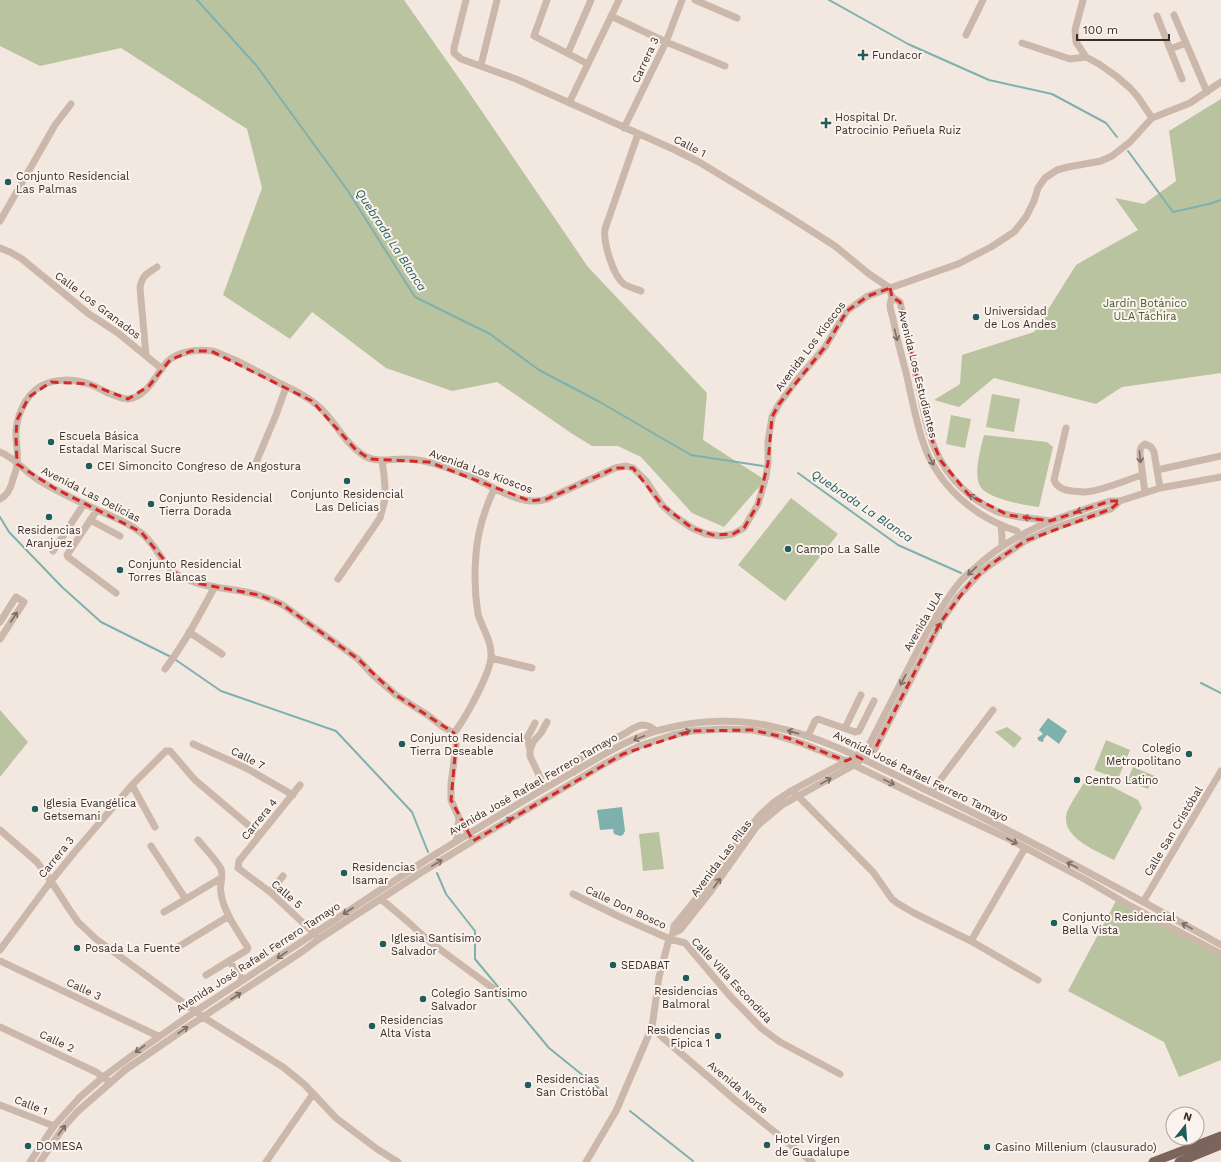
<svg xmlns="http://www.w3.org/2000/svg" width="1221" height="1162" viewBox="0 0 1221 1162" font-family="'Work Sans',sans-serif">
  <rect width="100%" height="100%" fill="#f3e8e0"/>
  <path fill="#bac39f" d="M0,0H404L468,91L588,267L707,393L703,440L765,480L724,527L692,513L641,457L618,446H592L571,433L497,382L452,391L386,368L312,312L290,339L223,295L262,188L247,129L121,48L40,66L0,46Z
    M1221,99V373L1122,387L1096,404L994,378L959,407L934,400L960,384L962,355L1034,332L1076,265L1102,250L1138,230L1115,198L1144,204L1176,181L1169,131Z
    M992,394L1020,399L1014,432L986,427Z
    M951,415L971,419L965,448L946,444Z
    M984,435L1047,442L1053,447L1039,507C1025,505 987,499 980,486C973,474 981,447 984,435Z
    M791,498L838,534L785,601L738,565Z
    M0,710L28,742L0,777Z
    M1007,727L1022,738L1014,748L995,732Z
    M1106,740L1130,750L1118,779L1094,770Z
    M1133,767L1155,776L1148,789L1127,781Z
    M1089,775L1138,800L1142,808L1114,860C1097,851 1059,837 1067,812C1071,802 1083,785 1089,775Z
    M659,832L664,869L643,871L639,834Z
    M1118,897L1221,952V1060L1179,1077L1164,1042L1068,991Z"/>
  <path fill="#7eb1ae" d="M1048,718L1067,731L1059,744L1047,735L1044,738L1043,742L1039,741L1037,738L1043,734L1039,730Z
    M622,807L625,831L623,835L620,836L614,834L613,829L600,830L597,810Z"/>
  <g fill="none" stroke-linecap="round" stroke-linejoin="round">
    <path stroke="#7eb1ae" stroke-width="2" d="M197,0L256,65L348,191L415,297L490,334L539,370L598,401L691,455L763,466
      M829,0L908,44L989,80L1052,94L1106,123L1117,137
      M1128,151L1173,212L1209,204L1221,200
      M798,473L898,545L961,573
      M0,517L9,532L62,587L101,622L173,658L221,691L336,731L412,812L428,852
      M1201,683L1221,693
      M437,873L446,894L475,931V959L549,1048L601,1090
      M630,1111L693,1161"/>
    <path stroke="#ccb7ab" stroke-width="7" d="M466,0L454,48V53L461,59L516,79L673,149L699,162L788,216L835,246L869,274L890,288
      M547,0L534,36L588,64
      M695,0L737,18
      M1083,0L1075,30L1076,42L1086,57L1099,64L1116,76L1130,88L1138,97L1152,118
      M1174,15L1207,92
      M611,16L666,42L725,66
      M1157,16L1182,79
      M966,35L983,0
      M1022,43L1070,59L1086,57
      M1170,49L1186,43
      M568,53L591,0
      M481,65L497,0
      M569,103L619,0
      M624,128L666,42L682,0
      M638,134L605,229C603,242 613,276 624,284C628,287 636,289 641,291
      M0,221L55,125L71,104
      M0,248L10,252L22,259L89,314L118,333L162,369
      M891,294C893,298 890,301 890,305C890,311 893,317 894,323C897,341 903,359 907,377C912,399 916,421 923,442C937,485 975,518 1017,531
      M892,297L900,302C906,329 912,357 918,385C922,401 924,417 929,432C939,468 963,496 996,511C1012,518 1032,518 1050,521
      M146,355L140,288C142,275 147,274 157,267
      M1066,428L1054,480C1057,488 1064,490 1072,491C1076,491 1080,492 1084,492C1100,492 1126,480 1142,475
      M0,452C14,457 24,471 37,479C57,492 80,502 102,512C115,518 129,523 140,532C155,542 161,563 175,573C194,586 218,587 240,591C255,593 269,598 283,605L358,659L373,675L396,695L429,716L443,727L454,733
      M255,465L276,415L286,387
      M1157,470L1221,456
      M1145,493L1140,454C1140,449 1140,447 1145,444L1151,447L1154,452L1160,488
      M0,499C8,495 11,488 13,479C15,474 17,468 17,462C18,454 17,446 16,438C15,419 24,396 41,386C55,378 74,379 89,384C95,386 102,390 108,393C114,395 121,399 128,399C148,397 156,373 168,361C179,351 198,349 212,351C220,353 227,357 235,360C249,367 264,375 279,383C292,389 307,396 318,406C335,420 344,443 363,455C376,464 392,458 407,459C415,459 424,461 432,463C447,468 464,473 478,480C498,490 525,507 547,499L615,468L626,466L633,468L646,481L662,505L673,515L692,528L706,534L721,536L733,534L744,528L758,504L766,476L768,463V441L772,417L779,404L796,381L825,347L841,320L847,311L855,305L868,296L890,288L958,264L991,247L1014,232L1026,217L1034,201L1038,188L1045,178L1057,170L1068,167L1101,161L1112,156L1130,142L1152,118L1190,103L1221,82
      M97,510L67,555L68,557L116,593
      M90,520L120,536
      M1001,526L1002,536V546
      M53,551L84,504
      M338,579L380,518L385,499V488L384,475L382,460
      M0,622L16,597L24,602L0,639
      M189,632L222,654
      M491,658L532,668
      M165,669C184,644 199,616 214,588
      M845,728L861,695
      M454,733C465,719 490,674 491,657C492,641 482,628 478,614C476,602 475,589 475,577C475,543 480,520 494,489
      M454,733L456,745L451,784V800L459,818L471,837
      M808,736L815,721L818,719L855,732L859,731L874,701
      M193,744L246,768L293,795
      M530,750L527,738L535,723
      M574,772L575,763C587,750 606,743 622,735C628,732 635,726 642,725C648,725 652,727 656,731
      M132,785L155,827
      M300,785L239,861L238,868L270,892L316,935
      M545,788L530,756V750L533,742L541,733L547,722
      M931,792L993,710
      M795,793L873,872L892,899L897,903L914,913L971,941L1025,848
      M0,830L37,862L51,881L69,909L78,922L96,939L203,1017L283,1067L305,1085L336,1118L377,1149L398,1162
      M198,840C203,846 218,862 221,869C224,876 219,885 221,893C223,911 239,933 248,948L247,950L206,975
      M456,841L459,819
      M151,846L185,898
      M270,892L283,876
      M573,894L620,917L670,939L685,943L730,996L761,1028L780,1042L840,1074
      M381,899L407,921L430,942L494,989
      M1143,902L1221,771
      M164,912L221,878
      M673,933L680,930L711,891L757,826L782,805L854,765L875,749L940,623L958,597L980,573L990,565L1025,541L1054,528L1111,509L1120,501
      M971,941L1038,980
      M178,947L229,916
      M0,950L51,881L78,848L132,785L166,751H170L195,780L260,835
      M0,961L158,1036
      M229,961L243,980
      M0,1027L96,1072L107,1080
      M652,1027L662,1037L735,1100L812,1162
      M0,1105L54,1126
      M30,1162L54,1126L79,1098L103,1077L130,1057L196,1011L423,862C471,832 519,803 568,775C599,758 629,737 664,729C699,720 739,718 774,727C827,738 874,765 922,788C1023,836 1123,890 1221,945
      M40,1162L63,1128L77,1112L125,1070L189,1026L303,951L319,939L422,872L473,841L606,763L639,746L673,735L692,731L722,729L752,730L772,734L801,743L846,761L917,796L1005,837L1086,880L1127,904L1221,954
      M266,1162L313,1094
      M586,1162L616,1111L652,1027L659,977L668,943L673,933L674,926L697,898L741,838L760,815L773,803L791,791L856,756L869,745L929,628C939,612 948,596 960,582C964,577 969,573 974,569C1014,531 1059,517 1110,501H1120L1160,488L1221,477"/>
    <path stroke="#7c635b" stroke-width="9" d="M1153,1162L1221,1136
      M1179,1162L1221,1145"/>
  </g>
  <defs><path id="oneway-shaft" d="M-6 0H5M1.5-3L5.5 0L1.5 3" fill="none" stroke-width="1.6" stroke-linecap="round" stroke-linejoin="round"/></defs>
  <g stroke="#7c6c64">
    <use href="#oneway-shaft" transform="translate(896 335) rotate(76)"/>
    <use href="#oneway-shaft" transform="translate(1140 457) rotate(85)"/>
    <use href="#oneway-shaft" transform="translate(931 460) rotate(63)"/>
    <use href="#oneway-shaft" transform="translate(974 498) rotate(-145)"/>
    <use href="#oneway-shaft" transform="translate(1082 510) rotate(162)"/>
    <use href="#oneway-shaft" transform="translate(1029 518) rotate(-173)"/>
    <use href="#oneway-shaft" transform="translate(972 571) rotate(137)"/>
    <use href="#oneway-shaft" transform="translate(14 617) rotate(-57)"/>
    <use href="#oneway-shaft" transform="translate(938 628) rotate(-61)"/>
    <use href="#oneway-shaft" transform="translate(903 680) rotate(117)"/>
    <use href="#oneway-shaft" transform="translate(685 732) rotate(-13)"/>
    <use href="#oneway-shaft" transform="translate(793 732) rotate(-164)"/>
    <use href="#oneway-shaft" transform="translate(639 738) rotate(158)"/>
    <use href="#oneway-shaft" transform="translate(826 781) rotate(-29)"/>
    <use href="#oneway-shaft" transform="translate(889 782) rotate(26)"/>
    <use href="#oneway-shaft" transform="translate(507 821) rotate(-29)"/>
    <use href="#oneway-shaft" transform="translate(1012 841) rotate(28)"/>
    <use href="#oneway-shaft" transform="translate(437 863) rotate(-31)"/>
    <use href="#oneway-shaft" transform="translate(1072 865) rotate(-152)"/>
    <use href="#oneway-shaft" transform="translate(717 883) rotate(-55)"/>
    <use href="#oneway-shaft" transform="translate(348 911) rotate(147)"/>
    <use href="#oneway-shaft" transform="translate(1187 926) rotate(-151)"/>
    <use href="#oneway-shaft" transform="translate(282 955) rotate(145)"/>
    <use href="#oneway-shaft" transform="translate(236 996) rotate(-33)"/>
    <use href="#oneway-shaft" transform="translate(183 1030) rotate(-35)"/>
    <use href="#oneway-shaft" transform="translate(140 1049) rotate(144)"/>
    <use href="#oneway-shaft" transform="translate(62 1130) rotate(-53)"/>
  </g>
  <path fill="none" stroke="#d62828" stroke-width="3" stroke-dasharray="8 5" stroke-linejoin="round" d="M890,288L892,297L900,302L929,433L941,461L969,495L1008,515L1050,521L1110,501H1120L1111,509L1025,541L990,565L970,583L940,623L875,749L862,759L856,756L846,761L788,738L752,730L692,731L623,754L473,841L451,800L456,745L454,733L396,695L358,659L283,605L259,595L196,583L175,573L141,532L54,488L17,464L16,436L17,420L29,397L51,382L89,384L128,399L149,386L170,360L191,351H211L312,401L356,450L370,459L429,462L530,501L547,499L615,468H633L662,505L692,528L713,535L733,534L744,528L758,504L768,463L772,417L779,404L825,347L847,311L868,296Z"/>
  <g fill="#1f5c5a" stroke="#fbf3ed" stroke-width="1.5">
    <path d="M861 49h4v4h4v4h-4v4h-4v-4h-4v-4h4z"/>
    <path d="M824 117h4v4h4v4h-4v4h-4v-4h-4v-4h4z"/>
    <circle cx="8" cy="182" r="4"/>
    <circle cx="976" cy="317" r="4"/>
    <circle cx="51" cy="442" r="4"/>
    <circle cx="89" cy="466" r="4"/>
    <circle cx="347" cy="481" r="4"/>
    <circle cx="151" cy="504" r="4"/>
    <circle cx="49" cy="517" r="4"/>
    <circle cx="788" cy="549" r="4"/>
    <circle cx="120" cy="570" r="4"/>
    <circle cx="402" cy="744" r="4"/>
    <circle cx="1189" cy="754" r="4"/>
    <circle cx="1077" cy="780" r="4"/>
    <circle cx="35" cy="809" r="4"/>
    <circle cx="344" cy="873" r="4"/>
    <circle cx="1054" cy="923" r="4"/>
    <circle cx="383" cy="944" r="4"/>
    <circle cx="77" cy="948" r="4"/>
    <circle cx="613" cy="965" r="4"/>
    <circle cx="686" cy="978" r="4"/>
    <circle cx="423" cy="999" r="4"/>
    <circle cx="372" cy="1026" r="4"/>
    <circle cx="718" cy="1036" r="4"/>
    <circle cx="528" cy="1085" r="4"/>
    <circle cx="767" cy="1145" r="4"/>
    <circle cx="28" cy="1146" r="4"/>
    <circle cx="987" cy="1147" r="4"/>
  </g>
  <g text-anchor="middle" stroke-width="4" stroke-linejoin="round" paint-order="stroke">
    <g font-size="11" fill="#3a2e2a" stroke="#fbf3ed" text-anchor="start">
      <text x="872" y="59">Fundacor</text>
      <text x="835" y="121">Hospital Dr.<tspan x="835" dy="13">Patrocinio Peñuela Ruiz</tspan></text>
      <text x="16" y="180">Conjunto Residencial<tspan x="16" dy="13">Las Palmas</tspan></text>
      <text x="984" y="315">Universidad<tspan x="984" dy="13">de Los Andes</tspan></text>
      <text x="59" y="440">Escuela Básica<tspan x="59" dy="13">Estadal Mariscal Sucre</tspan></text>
      <text x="97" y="470">CEI Simoncito Congreso de Angostura</text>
      <text x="347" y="498" text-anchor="middle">Conjunto Residencial<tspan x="347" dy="13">Las Delicias</tspan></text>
      <text x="159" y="502">Conjunto Residencial<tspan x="159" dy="13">Tierra Dorada</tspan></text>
      <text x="49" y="534" text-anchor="middle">Residencias<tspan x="49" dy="13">Aranjuez</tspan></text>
      <text x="796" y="553">Campo La Salle</text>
      <text x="128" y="568">Conjunto Residencial<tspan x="128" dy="13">Torres Blancas</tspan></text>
      <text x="410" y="742">Conjunto Residencial<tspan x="410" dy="13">Tierra Deseable</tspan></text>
      <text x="1181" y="752" text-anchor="end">Colegio<tspan x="1181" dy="13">Metropolitano</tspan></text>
      <text x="1085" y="784">Centro Latino</text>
      <text x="43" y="807">Iglesia Evangélica<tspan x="43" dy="13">Getsemani</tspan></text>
      <text x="352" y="871">Residencias<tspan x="352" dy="13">Isamar</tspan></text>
      <text x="1062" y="921">Conjunto Residencial<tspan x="1062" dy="13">Bella Vista</tspan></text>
      <text x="391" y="942">Iglesia Santísimo<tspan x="391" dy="13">Salvador</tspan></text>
      <text x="85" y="952">Posada La Fuente</text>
      <text x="621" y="969">SEDABAT</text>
      <text x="686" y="995" text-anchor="middle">Residencias<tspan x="686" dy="13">Balmoral</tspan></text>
      <text x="431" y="997">Colegio Santísimo<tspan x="431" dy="13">Salvador</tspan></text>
      <text x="380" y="1024">Residencias<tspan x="380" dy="13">Alta Vista</tspan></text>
      <text x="710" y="1034" text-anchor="end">Residencias<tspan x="710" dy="13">Fipica 1</tspan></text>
      <text x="536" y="1083">Residencias<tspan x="536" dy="13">San Cristóbal</tspan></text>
      <text x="775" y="1143">Hotel Virgen<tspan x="775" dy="13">de Guadalupe</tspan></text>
      <text x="36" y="1150">DOMESA</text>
      <text x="995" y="1151">Casino Millenium (clausurado)</text>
    </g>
    <g font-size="11" fill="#3a2e2a" stroke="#fbf3ed">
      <text transform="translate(645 60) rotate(-65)" y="4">Carrera 3</text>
      <text transform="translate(690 146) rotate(27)" y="4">Calle 1</text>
      <text transform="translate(98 305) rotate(37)" y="4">Calle Los Granados</text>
      <text transform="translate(810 346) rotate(-53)" y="4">Avenida Los Kioscos</text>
      <text transform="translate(918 374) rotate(76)" y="4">Avenida Los Estudiantes</text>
      <text transform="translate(481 471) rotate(20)" y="4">Avenida Los Kioscos</text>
      <text transform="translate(91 494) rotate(27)" y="4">Avenida Las Delicias</text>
      <text transform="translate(923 621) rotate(-60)" y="4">Avenida ULA</text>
      <text transform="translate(248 758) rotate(27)" y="4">Calle 7</text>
      <text transform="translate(921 776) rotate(26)" y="4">Avenida José Rafael Ferrero Tamayo</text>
      <text transform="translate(533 784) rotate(-30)" y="4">Avenida José Rafael Ferrero Tamayo</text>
      <text transform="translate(259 819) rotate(-51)" y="4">Carrera 4</text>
      <text transform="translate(1173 831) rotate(-59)" y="4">Calle San Cristóbal</text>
      <text transform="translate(56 857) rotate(-51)" y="4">Carrera 3</text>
      <text transform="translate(721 858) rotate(-53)" y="4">Avenida Las Pilas</text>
      <text transform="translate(287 894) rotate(41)" y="4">Calle 5</text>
      <text transform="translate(626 907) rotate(25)" y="4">Calle Don Bosco</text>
      <text transform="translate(258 957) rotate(-33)" y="4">Avenida José Rafael Ferrero Tamayo</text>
      <text transform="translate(732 980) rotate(47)" y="4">Calle Villa Escondida</text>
      <text transform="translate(84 989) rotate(25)" y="4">Calle 3</text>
      <text transform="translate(57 1041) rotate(25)" y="4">Calle 2</text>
      <text transform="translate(738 1087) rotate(40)" y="4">Avenida Norte</text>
      <text transform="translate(31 1105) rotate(21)" y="4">Calle 1</text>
    </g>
    <g font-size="11" fill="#4d582e" stroke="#fbf3ed">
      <text x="1145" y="307">Jardín Botánico<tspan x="1145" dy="13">ULA Táchira</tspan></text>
    </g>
    <g font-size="12" font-style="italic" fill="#1f5c5a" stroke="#fbf3ed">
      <text transform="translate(391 240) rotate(57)" y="4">Quebrada La Blanca</text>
      <text transform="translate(862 506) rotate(34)" y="4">Quebrada La Blanca</text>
    </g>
  </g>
  <g transform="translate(1185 1126) rotate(17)"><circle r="19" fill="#fbf3ed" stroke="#aea49f"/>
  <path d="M0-3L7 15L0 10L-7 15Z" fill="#1f5c5a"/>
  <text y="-6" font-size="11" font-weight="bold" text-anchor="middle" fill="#3a2e2a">N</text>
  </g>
  <path d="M1077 34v6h92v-6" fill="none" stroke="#3a2e2a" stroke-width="2"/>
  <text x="1083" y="34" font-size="12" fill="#3a2e2a" stroke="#fbf3ed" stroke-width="3" paint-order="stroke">100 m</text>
</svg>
